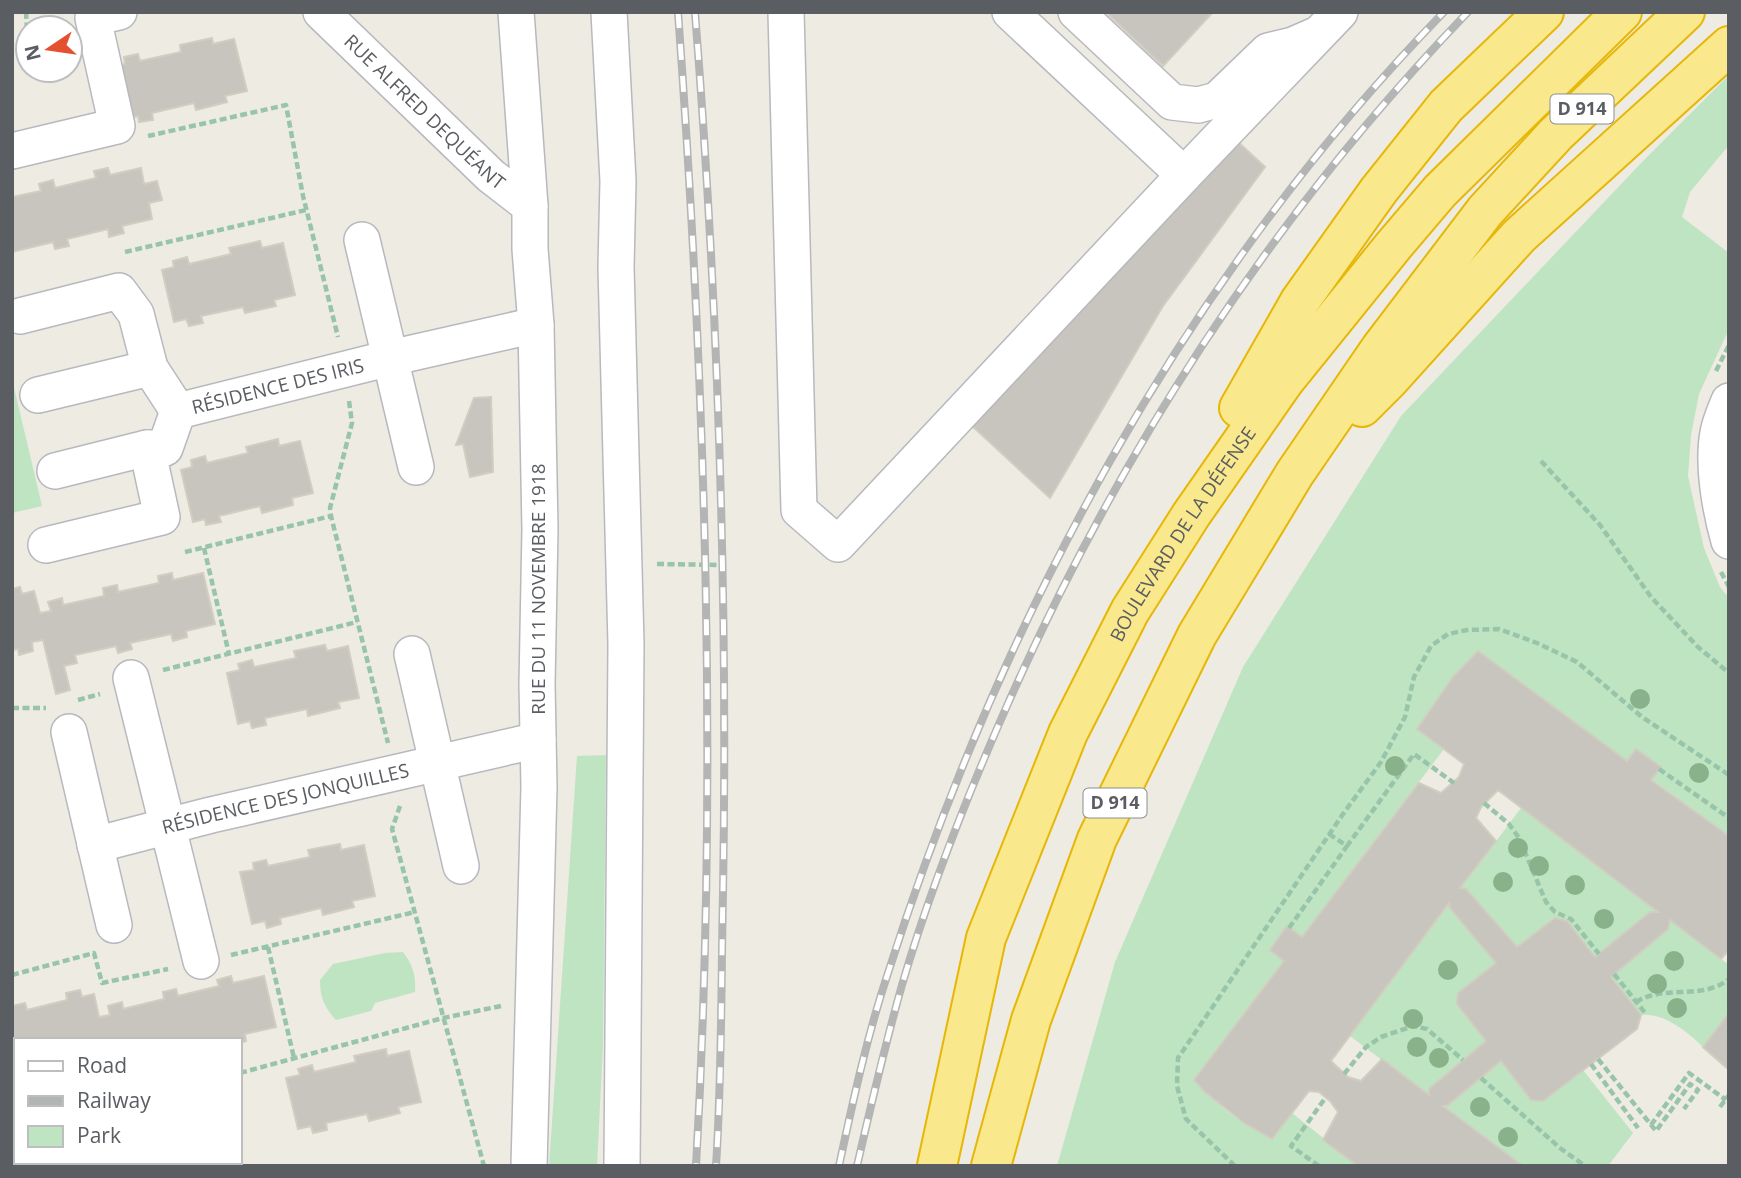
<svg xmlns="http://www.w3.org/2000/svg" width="1741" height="1178" viewBox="0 0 1741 1178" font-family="'Open Sans',sans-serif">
  <rect width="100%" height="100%" fill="#edebe2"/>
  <path fill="#bfe4c2" d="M1729,75V145L1690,192L1682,217L1729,253V329L1699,394L1691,435L1688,476L1704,548L1720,587L1729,598V836L1477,651L1453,677L1417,728L1444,749L1194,1079C1215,1104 1243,1126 1273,1139L1292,1113L1358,1166H1057L1115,962L1243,667L1401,416L1644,160Z
    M12,379L42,506L12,513Z
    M606,755L603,1045L597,1166H549L577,756Z
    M1521,808L1729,965V1013L1703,1047C1688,1032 1663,1012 1641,1015L1567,921L1555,918L1458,993L1457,1004L1531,1100L1543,1101L1583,1070L1633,1133L1608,1166H1523L1350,1036Z
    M403,952C413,965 416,976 415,992L375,1003L371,1011L336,1020C324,1007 320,997 320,980L333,964L385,953Z"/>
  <path fill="#c8c5bf" stroke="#d1cdc0" stroke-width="2" fill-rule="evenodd" d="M1106,12H1213L1163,66Z
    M212,38L213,44L234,39L247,91L225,96L227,102L196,110L194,103L152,113L153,120L139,122L138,116L125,119L113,67L125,64L124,57L138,54L140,61L181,52L180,45Z
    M1237,141L1265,167L1163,306L1050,498L971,425Z
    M108,168L110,175L141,168L144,184L157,181L162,200L149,203L152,219L122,226L124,233L109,237L108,229L67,239L69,246L55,249L53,242L12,252V197L41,191L39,184L53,180L55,188L96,178L94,171Z
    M260,241L262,248L283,243L295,295L274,300L276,306L245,313L243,307L201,316L203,323L189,326L186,319L174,322L162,270L174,267L173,261L187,257L189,264L231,254L229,248Z
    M491,397L493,472L470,477L463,444L456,445L474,398Z
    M278,439L279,446L300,441L313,493L292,498L293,505L262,513L260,506L219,516L221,522L206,525L205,519L193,522L181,470L192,467L191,460L205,456L207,463L248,453L246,447Z
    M172,573L173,580L203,573L215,624L186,631L187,637L173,641L171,634L130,643L132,649L118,653L116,646L75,655L77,663L64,666L70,690L56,694L43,640L32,642L33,651L19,655L18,649L12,650V589L20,587L22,594L34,591L40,613L51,611L48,602L62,598L63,605L104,596L103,588L117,585L118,592L159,583L158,576Z
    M325,645L327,651L348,646L359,698L338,702L340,708L308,716L307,709L265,718L266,725L252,728L250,721L238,724L227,673L240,670L238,664L252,660L254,667L296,658L294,651Z
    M1478,651L1627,761L1636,749L1661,767L1651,780L1729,836V950L1721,959L1670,920L1668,929L1611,977L1641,1015L1637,1029L1543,1101L1531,1100L1501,1061L1448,1105L1443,1106L1523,1166H1358L1323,1140L1338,1112L1330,1101L1319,1092L1309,1091L1272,1139L1244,1123L1205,1092L1194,1080L1284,961L1270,950L1287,926L1302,937L1419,783L1441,793L1459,777L1464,764L1417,729L1453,677ZM1498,790L1658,912H1650L1595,957L1567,921L1555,918L1517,947L1466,889L1460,888L1496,841L1476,818L1481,807ZM1449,903L1450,908L1496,963L1458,993L1457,1004L1486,1041L1429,1089V1095L1382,1059L1361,1081L1348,1077L1331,1061Z
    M340,844L341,850L364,845L375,896L352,901L354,907L323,915L321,908L280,918L281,924L267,928L265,921L252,924L240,872L254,870L253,863L266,860L268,866L310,857L308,850Z
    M231,976L233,983L264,976L276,1027L245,1034L246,1041L240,1043V1040H231V1038L222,1040H16V1066L12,1067V1006L25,1003L27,1010L67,1000L66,993L80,990L82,997L94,994L99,1017L110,1015L108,1006L122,1002L123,1009L164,999L163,992L176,989L178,996L219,986L217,980Z
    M1729,1013V1070L1703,1047Z
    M386,1049L387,1056L409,1051L421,1102L398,1107L400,1113L369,1121L367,1114L326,1123L327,1130L313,1133L311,1126L298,1129L286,1078L300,1075L298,1069L312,1065L314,1072L356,1062L354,1056Z"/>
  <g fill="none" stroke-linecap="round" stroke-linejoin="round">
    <defs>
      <g id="minor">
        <path id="s1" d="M321,12L491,176L530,206"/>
        <path d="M516,12L530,206V249L536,325L540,529L537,684L539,787L529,1166"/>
        <path d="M609,12L618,181L616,267L626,644L622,1166"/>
        <path d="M786,12L799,510L838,544L1184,175L1340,12"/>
        <path d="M1010,12L1184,175"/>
        <path d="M1076,12L1172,102L1198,105L1217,100L1268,51L1293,45L1316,35"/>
        <path d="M12,151L117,126L93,18L119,12"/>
        <path d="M362,240L416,467"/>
        <path d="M20,316L119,291L136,314L150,368L178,411"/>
        <path d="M38,395L150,368"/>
        <path d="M1729,401C1725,411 1720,422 1718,433C1712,465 1720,509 1729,541"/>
        <path d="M55,471L147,448"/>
        <path id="s2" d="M46,545L162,517L147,448H165L178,411L390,358L536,325"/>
        <path d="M412,654L461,866"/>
        <path d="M131,678L201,961"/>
        <path d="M69,732L114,925"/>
        <path id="s3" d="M95,845L211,815L538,740"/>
      </g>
      <g id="highway">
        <path d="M1362,407L1389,380L1519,236L1729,46"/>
        <path d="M1239,408L1300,301L1379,190L1446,106L1544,12"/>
        <path id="s4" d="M937,1166L986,938L1068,733L1130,611L1191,515L1285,380L1394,245L1440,191L1622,12"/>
        <path d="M991,1166L1031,1020L1097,839L1197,635L1295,473L1380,349L1485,211L1556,134L1685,12"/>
      </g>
    </defs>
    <use href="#minor" stroke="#b7b9be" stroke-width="38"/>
    <use href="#highway" stroke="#e7b707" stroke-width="42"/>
    <path stroke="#98c4a9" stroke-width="4.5" stroke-dasharray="7 3.5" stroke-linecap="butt" d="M26,12L27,31
      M148,136L286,105L303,196L338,337
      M125,252L306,210
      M1716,371L1729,345
      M349,401L352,423L330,508L331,516L388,743
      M1541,461L1600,525L1651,597L1698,647L1729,673
      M204,548L229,654
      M185,552L331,516
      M657,564L722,565
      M1721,572L1729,587
      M163,670L357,622
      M78,700L100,694
      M12,708H46
      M1659,769L1729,818
      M1484,803L1509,824L1519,838L1546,902L1555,912L1571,919L1599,954
      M400,806L392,829L484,1166
      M1329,834L1347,846L1414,754L1454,783
      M1289,928L1347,846
      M268,947L294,1058
      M231,955L415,912
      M1614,974L1646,1014
      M12,975L94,953L102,983L168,969
      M1636,1002C1664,984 1702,1001 1729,979
      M1598,1059L1656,1131L1690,1084L1698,1090L1684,1109
      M1591,1064L1638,1128
      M240,1073L443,1018L501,1006
      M1344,1074L1366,1047L1381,1037L1413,1026L1427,1029L1463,1060
      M1481,1078L1560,1148L1585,1166
      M1720,1107L1729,1095
      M1651,1125L1689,1073L1726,1100
      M1235,1166L1186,1119L1177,1086L1178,1058L1343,814L1381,762L1405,717L1414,677L1431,646L1448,634L1467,630L1499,629L1537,643L1577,662L1642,717L1729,775
      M1319,1166L1291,1146L1326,1097"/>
    <use href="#minor" stroke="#fff" stroke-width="35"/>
    <use href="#highway" stroke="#f9e88c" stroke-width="38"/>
    <defs>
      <path id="rail" d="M678,12C706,396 718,782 696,1166
        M695,12C718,305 728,600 723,893C721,984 722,1075 716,1166
        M839,1166C853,1101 867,1036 888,973C1001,619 1183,280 1444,12
        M857,1166C871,1105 885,1045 902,985C928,896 962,809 999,724C1113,461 1269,218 1468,12"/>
    </defs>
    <use href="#rail" stroke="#b3b4b4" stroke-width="8"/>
    <use href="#rail" stroke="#fff" stroke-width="5" stroke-dasharray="16" stroke-linecap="butt"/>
  </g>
  <g fill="#89b28b">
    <circle cx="1640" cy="699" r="10"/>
    <circle cx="1395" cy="766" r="10"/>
    <circle cx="1699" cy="773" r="10"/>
    <circle cx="1518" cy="848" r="10"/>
    <circle cx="1539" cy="866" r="10"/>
    <circle cx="1503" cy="882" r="10"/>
    <circle cx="1575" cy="885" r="10"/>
    <circle cx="1604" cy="919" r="10"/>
    <circle cx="1674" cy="961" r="10"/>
    <circle cx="1448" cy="970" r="10"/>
    <circle cx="1657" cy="984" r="10"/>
    <circle cx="1677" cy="1008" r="10"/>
    <circle cx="1413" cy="1019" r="10"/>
    <circle cx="1417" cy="1047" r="10"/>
    <circle cx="1439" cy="1058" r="10"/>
    <circle cx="1480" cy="1107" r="10"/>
    <circle cx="1508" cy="1137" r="10"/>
  </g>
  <g text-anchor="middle" stroke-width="5" stroke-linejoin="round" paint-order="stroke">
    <g fill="#fff" stroke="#8c8e91" stroke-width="2">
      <rect x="1550.5" y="94.5" width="63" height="29" rx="5"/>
      <rect x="1083.5" y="788.5" width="63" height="29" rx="5"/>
    </g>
    <g font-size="18" font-weight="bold" fill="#5a5d62">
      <text x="1582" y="115">D 914</text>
      <text x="1115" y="809">D 914</text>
    </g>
    <g font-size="19" fill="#5a5d62" stroke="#fff">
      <text dy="7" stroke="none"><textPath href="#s1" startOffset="144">RUE ALFRED DEQUÉANT</textPath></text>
      <text dy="7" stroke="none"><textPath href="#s2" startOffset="350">RÉSIDENCE DES IRIS</textPath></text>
      <text dy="7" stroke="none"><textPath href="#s4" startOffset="684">BOULEVARD DE LA DÉFENSE</textPath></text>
      <text transform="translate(538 589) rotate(-90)" y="7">RUE DU 11 NOVEMBRE 1918</text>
      <text dy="7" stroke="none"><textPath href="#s3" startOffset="196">RÉSIDENCE DES JONQUILLES</textPath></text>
    </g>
  </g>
  <rect width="1741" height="1178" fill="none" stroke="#5a5d62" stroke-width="28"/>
  <rect x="14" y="1038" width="228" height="126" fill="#ffffff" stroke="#bdbec0" stroke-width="2"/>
  <rect x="28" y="1061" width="35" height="10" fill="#ffffff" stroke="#bdbec0" stroke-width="2"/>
  <text x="77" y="1073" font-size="21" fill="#5a5d62">Road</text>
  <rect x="28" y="1096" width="35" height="10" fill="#b3b4b4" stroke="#bdbec0" stroke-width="2"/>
  <text x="77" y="1108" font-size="21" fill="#5a5d62">Railway</text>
  <rect x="28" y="1126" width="35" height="21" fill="#bfe4c2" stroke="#bdbec0" stroke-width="2"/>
  <text x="77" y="1143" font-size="21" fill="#5a5d62">Park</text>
  <g transform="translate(49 49) rotate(257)"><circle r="33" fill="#ffffff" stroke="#bdbec0" stroke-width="2"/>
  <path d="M0-5L12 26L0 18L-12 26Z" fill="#e35131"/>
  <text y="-10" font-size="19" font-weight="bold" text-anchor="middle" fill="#5a5d62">N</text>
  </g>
</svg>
